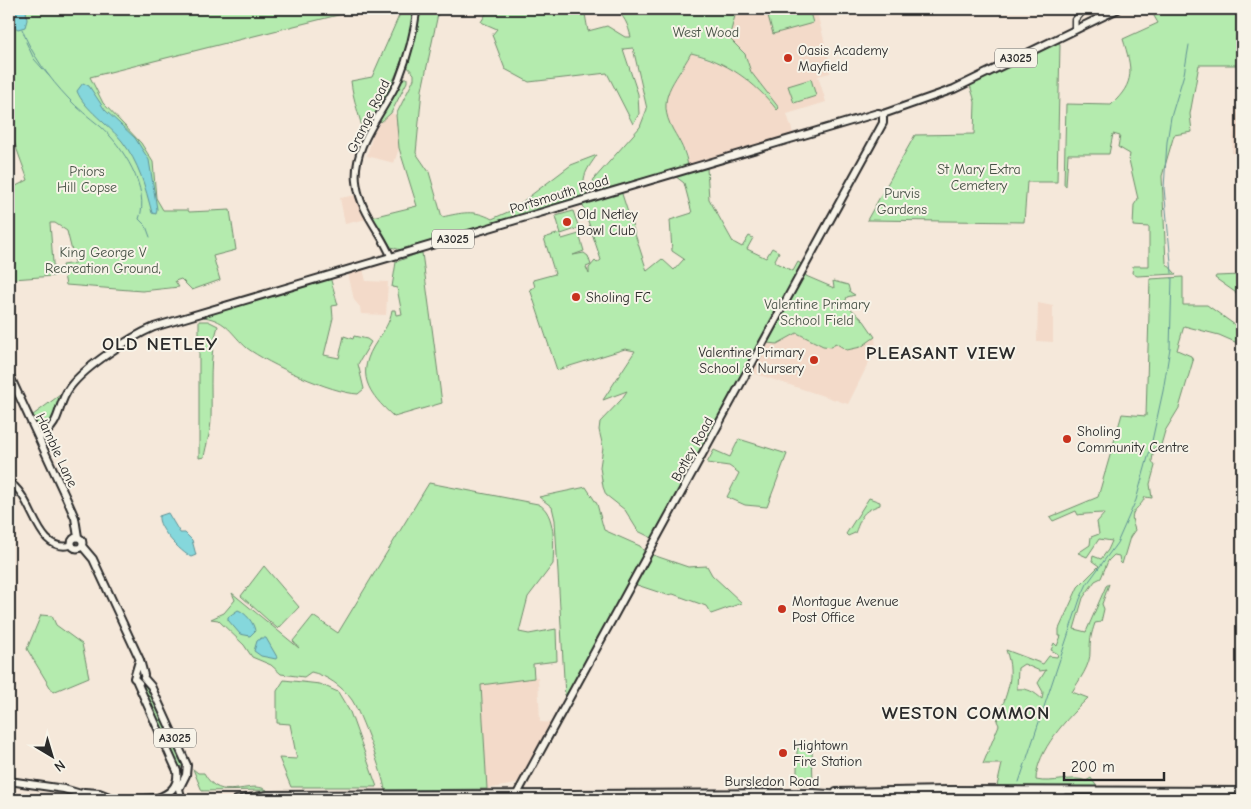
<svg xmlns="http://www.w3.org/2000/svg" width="1251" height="809" viewBox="0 0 1251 809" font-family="'Comic Neue',sans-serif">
  <rect width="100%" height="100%" fill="#f5e8da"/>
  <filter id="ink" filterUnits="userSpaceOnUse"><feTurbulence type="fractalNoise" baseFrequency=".02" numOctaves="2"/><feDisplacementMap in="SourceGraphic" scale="10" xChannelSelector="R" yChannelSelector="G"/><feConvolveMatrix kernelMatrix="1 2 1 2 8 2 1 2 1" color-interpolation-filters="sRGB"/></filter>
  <g filter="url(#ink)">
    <path fill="#f3dac9" d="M729,9H816L830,63L828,64L830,73L818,76L826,102L787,114L794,136L706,164L705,157L704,161L688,166L687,154L665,116L664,106L668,92L691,53L727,66L761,90L777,109L779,108L751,72L745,53L729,38L732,32Z
      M1237,78H1242V154L1232,153Z
      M391,113L396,115L400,145L394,163L367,156L373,134L382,120Z
      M356,195L367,219L345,224L340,198Z
      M363,269L366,281L388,282L386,315L361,314L360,307L354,300L348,273Z
      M1038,303L1053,306V342L1037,341Z
      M797,333L824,346L832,347L835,343L861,347L875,337L876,348L848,404L753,373L751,370L767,342L777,344Z
      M538,677L540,722L554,723L522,778L515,784L487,789L481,685Z"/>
    <path fill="#b4ebae" stroke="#708b6c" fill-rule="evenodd" d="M9,9H362L90,77L103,103L141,143L153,162L156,198L163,210H188L189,212L230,210L236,250L213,256L220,280L192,290L181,279L175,281L179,287L142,291L66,285L62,265L75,263L67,231L55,223H50L54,276L13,279L9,255V193L14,187L28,180L9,128Z
      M402,9H415C407,58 389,93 364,135C360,117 353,100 351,81L372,77Z
      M420,9H439L422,90L416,153L429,172L442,217C461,213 474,209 492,219L510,211L571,165L597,155C588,168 579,178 587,194L553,206L404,251L391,247L372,217L417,206L399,148L396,115L414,79V74L406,65L416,36Z
      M489,9H729L735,16L729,38L745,54L751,72L779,108L777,110C755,82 726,61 691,53C675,83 655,97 673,130C680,142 686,152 688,166L596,191L592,185L594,179L640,127L647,109L633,48L623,49L638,94L639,114L633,124L607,73L529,82L505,69L492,35L497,29L481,22ZM613,10C625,14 628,26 631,37H625L607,26L588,31L585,14Z
      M777,9H809L813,23L773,34L767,12Z
      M1150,9H1242V65H1199L1190,114L1192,132L1174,135L1162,176L1166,263L1176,274L1137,276L1132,273L1133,266H1149V227L1133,226L1134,205L1138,199L1129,160L1130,154L1118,147L1120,136L1113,134L1109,154H1068L1066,186L1064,185L1066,104L1111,105C1136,82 1132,69 1123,39L1158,23Z
      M1057,42L1060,44L1057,182H1027L1024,222L867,220L915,135L974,134L975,102L970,85L1018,61H1026L1027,57Z
      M403,78H407V82L391,113L381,122L379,120Z
      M811,79L816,96L794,103L788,86Z
      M707,168L709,199L733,242L742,247L749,236L753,238L747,249L766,258L772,248L779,252L774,262L793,271L798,262L803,265L806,276L834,288L833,281L848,285L850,292L855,295L847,297L845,303L864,321L875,337L861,347L847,350L835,343L832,347L823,346L797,333L777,344L767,343L761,349L654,539L638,531L625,510L606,495L603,487L600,467L603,447L599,430L600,422L621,400L627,391L603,400L635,351L625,349L557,370L530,289L535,287L533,280L555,274L544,238L560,233L562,239L579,234L584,251L573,255L584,253L588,256L591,265L586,267L589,274V268L595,261L597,263L601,260L582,203L621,191L647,271L662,259L674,270L684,259L672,251L670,220L692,213L684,183L675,176Z
      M573,211L579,228L561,234L556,216Z
      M419,253H422L442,403L394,417C367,392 355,374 377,341C384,331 390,322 392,310H395L396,315L402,314L397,288L392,287L396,262Z
      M1242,275V297L1215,278L1216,276Z
      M330,277L338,305L332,306L333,318L324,355L339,358L344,336L353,339L354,336L367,339L371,342L358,364L364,389L358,394C332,393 268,364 247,348C231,334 228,321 204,317L226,308Z
      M1183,277V305H1207L1242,330V345L1219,335L1184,326L1177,350L1191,356L1193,361L1179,408L1165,431L1161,445L1154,448L1152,461L1155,466L1150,484L1152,498L1145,497C1139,512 1127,507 1135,530L1130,537L1122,564L1120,562L1119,556L1114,555L1108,561L1101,578L1095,581L1083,598L1074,629L1086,632L1106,586L1109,584L1102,604L1104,609L1101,622L1095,623C1091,635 1090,639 1090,651C1091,665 1079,680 1072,692L1088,698C1068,717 1036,751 1036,780C1052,784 1074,775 1086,781L1091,778L1097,787L997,786L1002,764H983L999,725L997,721C1006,694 1016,678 1006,650L1043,664L1049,656L1057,657L1058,654L1051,650L1054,643L1057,646L1061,636H1059V629L1078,587L1099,566L1092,561L1093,556L1101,559L1108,550L1112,541L1099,539L1087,557L1078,553L1090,545L1091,537L1099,534L1097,522L1105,513C1102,513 1081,514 1078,515L1076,511L1053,521L1050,517L1098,497L1122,414L1146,416L1150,279ZM1024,664L1040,671L1046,670L1038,683L1043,692L1042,699C1034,692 1028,688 1017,689L1018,668Z
      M199,321H208L218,326C208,357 212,387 211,419C211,431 206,445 204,457L199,458Z
      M64,392L55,417L43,431L39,429L33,415Z
      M739,439L787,454L767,507L745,505L727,497L739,473L729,466L707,463L714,450L730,457Z
      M429,483L538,504C556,512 554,547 553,564L528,597L519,632L529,634L556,629L557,661L533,664L534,678L481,685L487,789L385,790C383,774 361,714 352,700C343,687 326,675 311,672L304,677L281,674L271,665L252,657L244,645L218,620L211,619L224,613L235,600L232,593L299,648L293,641L313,616L338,633Z
      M586,487L597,504L604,530L640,546L646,554L567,697L565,696L555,520L552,507L539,497Z
      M869,498L880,502V505C861,512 863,514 855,533L848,536L846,534Z
      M650,554L688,567L707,566L712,575L742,603L711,614L706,606L673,594L667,595L634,584Z
      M264,566L299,607L278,629L241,596Z
      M41,615L52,616L56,625L82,644L89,677L53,692L27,649Z
      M284,680L320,684L338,692L350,712L377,787H291L279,758L297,759L290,724L277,723V691Z
      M145,681L149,685L185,768L178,766L140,684Z
      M797,748H812L813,785H797Z
      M193,769L198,773H204C221,805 249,779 267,790L202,791Z"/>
    <path fill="#85d7dc" stroke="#619295" d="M9,9H26L27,20L25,27L18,29C9,25 9,17 9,9Z
      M83,83L89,86L105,110L135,138L149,160L157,209L156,214L152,213C145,186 139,163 122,141C110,126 83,108 77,91Z
      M168,513L180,533H185L192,540L196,555L191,557C181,552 157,528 159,516Z
      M238,610C246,613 254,623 255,631L250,636L240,634L228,620V617Z
      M261,638H266L277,657L276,659L261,656L254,651L257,641Z"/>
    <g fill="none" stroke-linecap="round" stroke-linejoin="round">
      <path stroke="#619295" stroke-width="1" d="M22,29C31,54 50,79 68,98C78,109 89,117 100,126C122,145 151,190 139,219L146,226L150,237
        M26,42L34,59L50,77
        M1172,273L1164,188L1167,142L1171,117L1184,74L1189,45
        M1019,782L1080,599L1087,584L1117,543L1136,500L1150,450L1163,391L1170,348L1172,278"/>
      <defs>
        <path id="minor" d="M1075,28V20L1084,9
          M391,257C381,232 361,213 357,185C350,147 385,111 399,79C408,56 414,33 417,9
          M9,482C35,497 35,555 72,545"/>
        <path id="major" d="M9,374L68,502L75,518L78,537
          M39,438C64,421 55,407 70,387C86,366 129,338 154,327L878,113L883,114L954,89L1118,9
          M71.5 543a5.5 5.5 0 1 1 11 0a5.5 5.5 0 1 1-11 0Z
          M82,546L93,559L140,660L144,675
          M144,678L151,686L187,765L186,775L179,789L182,800
          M137,682L177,771C179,786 170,794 157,798
          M139,683L134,678L139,661
          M9,781L64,789L101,800
          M84,792L99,793L117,800
          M836,792L949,790L1242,791
          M517,794L843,196L883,123V114
          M132,800L157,798L180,800
          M236,800L268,795L813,793L875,797L1026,796L1062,792"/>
      </defs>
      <use href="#minor" stroke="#2b2b2b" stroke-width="9"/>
      <use href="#major" stroke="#2b2b2b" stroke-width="10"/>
      <use href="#minor" stroke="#f7f3e8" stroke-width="5"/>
      <use href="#major" stroke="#f7f3e8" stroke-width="6"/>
    </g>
  </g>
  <g fill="#c8321e" stroke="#f7f3e8" stroke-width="2">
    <circle cx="788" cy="58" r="5"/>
    <circle cx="567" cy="222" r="5"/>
    <circle cx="576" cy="297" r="5"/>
    <circle cx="814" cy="360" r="5"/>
    <circle cx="1067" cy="439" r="5"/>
    <circle cx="782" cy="609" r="5"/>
    <circle cx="783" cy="753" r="5"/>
  </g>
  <g text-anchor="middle" stroke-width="4" stroke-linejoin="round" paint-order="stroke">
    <g fill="#f7f3e8" stroke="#686764" stroke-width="1">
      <rect x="995" y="48.5" width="42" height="19" rx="4"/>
      <rect x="432" y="229.5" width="42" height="19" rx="4"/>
      <rect x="154" y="728.5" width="42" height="19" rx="4"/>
    </g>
    <g font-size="12" font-weight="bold" fill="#2b2b2b">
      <text x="1016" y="62">A3025</text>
      <text x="453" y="243">A3025</text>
      <text x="175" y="742">A3025</text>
    </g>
    <g font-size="14" fill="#465145" stroke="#f7f3e8">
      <text x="706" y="37">West Wood</text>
      <text x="979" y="174">St Mary Extra<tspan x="979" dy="16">Cemetery</tspan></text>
      <text x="87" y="176">Priors<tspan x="87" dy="16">Hill Copse</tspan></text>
      <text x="902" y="198">Purvis<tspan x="902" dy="16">Gardens</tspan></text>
      <text x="103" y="257">King George V<tspan x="103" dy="16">Recreation Ground,</tspan></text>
      <text x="817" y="309">Valentine Primary<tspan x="817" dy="16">School Field</tspan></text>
    </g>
    <g font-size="14" fill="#2b2b2b" stroke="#f7f3e8" text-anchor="start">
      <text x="798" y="55">Oasis Academy<tspan x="798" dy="16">Mayfield</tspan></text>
      <text x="577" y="219">Old Netley<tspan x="577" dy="16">Bowl Club</tspan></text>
      <text x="586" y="302">Sholing FC</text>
      <text x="804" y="357" text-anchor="end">Valentine Primary<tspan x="804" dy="16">School &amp; Nursery</tspan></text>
      <text x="1077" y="436">Sholing<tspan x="1077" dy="16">Community Centre</tspan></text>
      <text x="792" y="606">Montague Avenue<tspan x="792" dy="16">Post Office</tspan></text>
      <text x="793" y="750">Hightown<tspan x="793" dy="16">Fire Station</tspan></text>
    </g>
    <g font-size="14" fill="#2b2b2b" stroke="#f7f3e8">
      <text transform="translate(368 116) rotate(-64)" y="5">Grange Road</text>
      <text transform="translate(559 194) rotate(-17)" y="5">Portsmouth Road</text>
      <text transform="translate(692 449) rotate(-61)" y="5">Botley Road</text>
      <text transform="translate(57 450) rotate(65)" y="5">Hamble Lane</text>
      <text x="772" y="786">Bursledon Road</text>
    </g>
    <g font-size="19" font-weight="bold" letter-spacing="1" fill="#2b2b2b" stroke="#f7f3e8">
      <text x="160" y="350">OLD NETLEY</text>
      <text x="941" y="359">PLEASANT VIEW</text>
      <text x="966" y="719">WESTON COMMON</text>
    </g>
  </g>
  <rect width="1251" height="809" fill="none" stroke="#f7f3e8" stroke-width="30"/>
  <rect x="15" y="15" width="1221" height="779" fill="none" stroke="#2b2b2b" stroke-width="2" filter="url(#ink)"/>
  <g transform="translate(52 756) rotate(142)" stroke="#f7f3e8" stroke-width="4" paint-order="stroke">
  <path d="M0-4L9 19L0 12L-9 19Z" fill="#2b2b2b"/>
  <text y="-8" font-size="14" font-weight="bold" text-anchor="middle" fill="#2b2b2b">N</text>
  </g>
  <path d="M1064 772v8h100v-8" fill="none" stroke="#2b2b2b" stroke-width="2.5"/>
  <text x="1071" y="772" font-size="15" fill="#2b2b2b" stroke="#f7f3e8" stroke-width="4" paint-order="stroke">200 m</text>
</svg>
